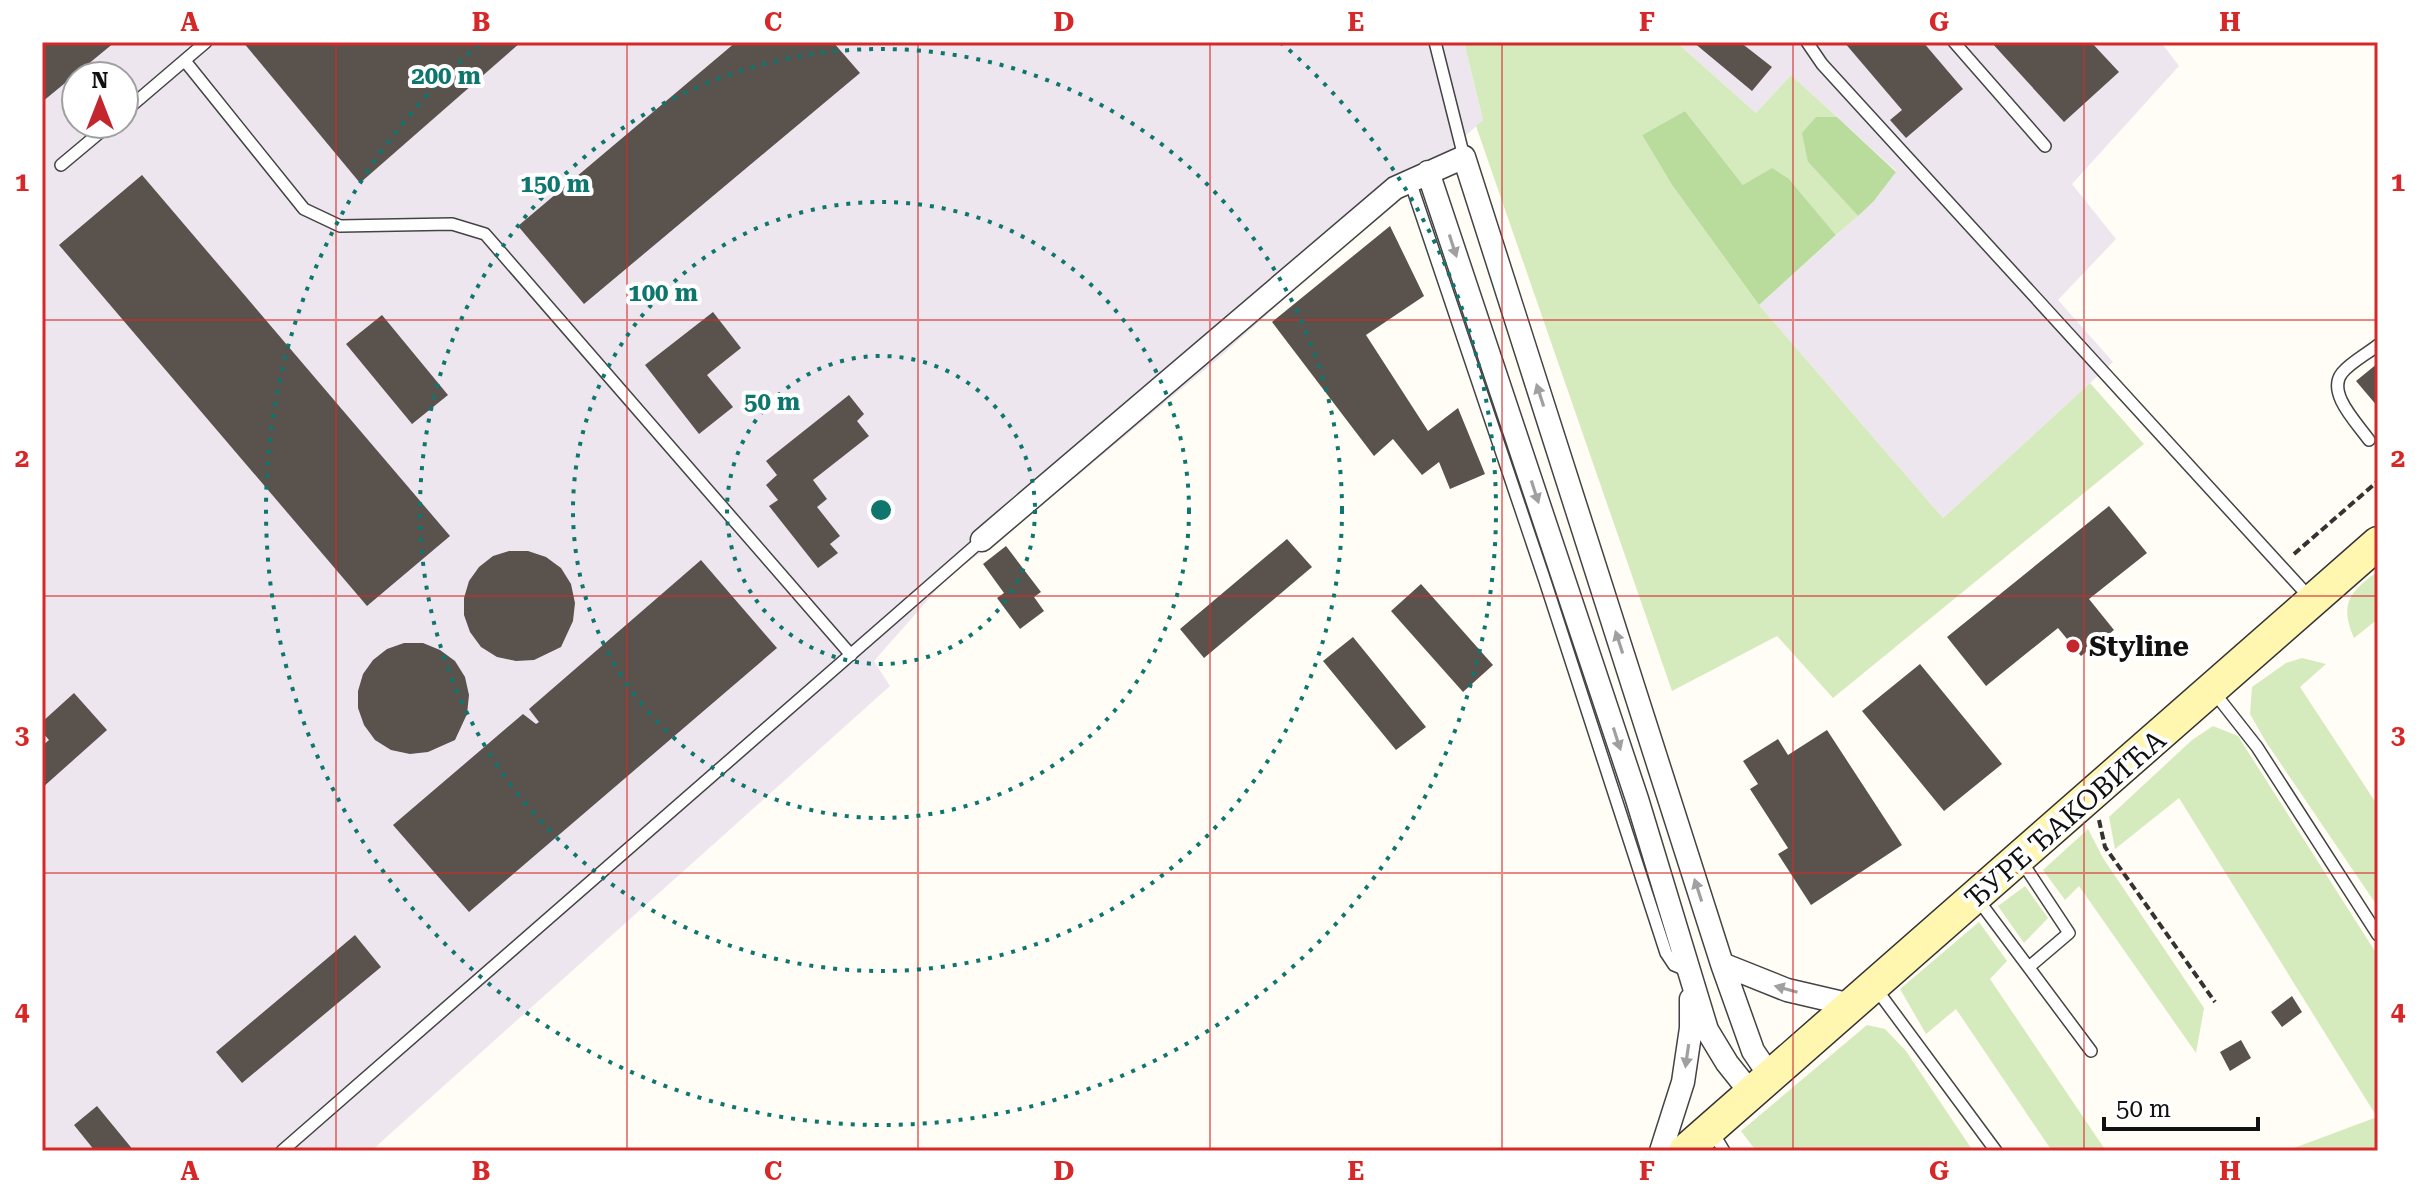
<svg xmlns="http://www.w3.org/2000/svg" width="2420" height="1193" viewBox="0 0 2420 1193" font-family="'Roboto Serif',serif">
  <rect width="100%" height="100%" fill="#fffdf5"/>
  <path fill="#eee6ef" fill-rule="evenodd" d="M42,42H1464L1483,120L1221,356L1022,522L949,576L874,661L890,686L371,1151H42ZM76,76H124V124H76Z
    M1676,42H2161L2179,66L2072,184L2116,239L2058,300L2113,362L1943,518L1759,305L1873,202L1896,171L1791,75L1756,113Z"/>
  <path fill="#d5ebbd" d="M1464,42H1676L1756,113L1791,75L1837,117H1816L1808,162L1858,216L1836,235L1789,179L1743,185L1685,111L1642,135L1672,185L1759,305L1943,518L2090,383L2144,444L1833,698L1777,636L1672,691L1476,126L1483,120Z
    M2378,571V619L2354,638C2339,603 2350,592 2378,571Z
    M2302,658L2326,664L2300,687L2378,806V907L2266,742L2250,714L2252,687L2286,663Z
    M2213,726L2238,736L2378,956V1151H2286L2377,1117L2179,798L2115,849L2109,817L2192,740Z
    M2088,829L2103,858L2204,1008L2196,1053L2079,886L2065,900L2043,870Z
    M2025,886L2048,918L2024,943L1998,906Z
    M1979,922L2007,961L1990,979L2106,1151H2052L1956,1009L1926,1034L1900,989Z
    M1867,1025L1885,1029L1906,1051L1973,1151H1756L1741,1131Z"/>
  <path fill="#b9dc9c" d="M1685,111L1743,185L1772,168L1789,179L1836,235L1759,305L1672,185L1642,135Z
    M1816,117H1837L1896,172L1873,202L1858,216L1808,162L1802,133Z"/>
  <path fill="#5a524d" d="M42,42H115L42,102Z
    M243,42H521L360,183Z
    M736,42H833L860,73L584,304L518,226Z
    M1693,42H1740L1772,67L1752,91Z
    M1844,42H1923L1963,89L1906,138L1890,120L1902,110Z
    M1991,42H2091L2119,72L2064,122Z
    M142,175L450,536L367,606L59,245Z
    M1390,226L1424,296L1366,335L1428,431L1458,408L1485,474L1450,489L1439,462L1422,475L1393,439L1374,456L1272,322Z
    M713,312L741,348L707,375L733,407L699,434L645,365Z
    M382,315L448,395L412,424L346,344Z
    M2378,363V407L2356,381Z
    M849,395L864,414L857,421L869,436L813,480L827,499L817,507L840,536L830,544L838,553L818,568L769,506L778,500L766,485L777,475L766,461Z
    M2109,506L2147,553L2089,599L2114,630L2081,656L2058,628L1986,686L1947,637Z
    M1287,539L1312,567L1204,658L1180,629Z
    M1006,546L1041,592L1034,597L1044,611L1020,629L997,598L1004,593L983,564Z
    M509,551H528L546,557L561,568L571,584L575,603L573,621L561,647L534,660L516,661L497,657L481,647L470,632L464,615V598L469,581L479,567L493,556Z
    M701,560L777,648L469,912L393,825L523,714L536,724L539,722L529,709Z
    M1421,584L1493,665L1463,692L1391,611Z
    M1353,637L1426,727L1396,750L1323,661Z
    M404,643H423L440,650L455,661L465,677L469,695L467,714L455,740L428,752L410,754L391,750L375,740L364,725L358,708V691L363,674L373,660L387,649Z
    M1920,664L2002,764L1944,811L1862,711Z
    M74,693L107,730L42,788V746L49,740L42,732V722Z
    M1827,730L1902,845L1811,905L1778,854L1788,848L1750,789L1758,784L1743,761L1778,739L1788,755Z
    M355,935L381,967L242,1083L216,1052Z
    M2292,996L2302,1012L2282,1027L2271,1012Z
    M2241,1040L2251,1058L2230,1071L2220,1052Z
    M97,1106L134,1151H95L74,1125Z"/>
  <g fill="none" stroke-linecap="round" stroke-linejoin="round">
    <defs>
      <path id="lane" d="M1435,42L1464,157
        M1807,42L1822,64L2311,599
        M1954,42L2045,146
        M185,61L304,209L340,226L452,224L485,234L851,655
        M124,112L206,42
        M61,165L110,124
        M1410,181L1545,581L1666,953L1674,965L1688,971
        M2369,440C2358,424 2326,393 2342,373C2351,362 2367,354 2378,345
        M2213,691L2257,747L2378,935
        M2020,859L2069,933L2029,967
        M1976,897L2091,1051
        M1874,986L1996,1151
        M1712,1131L1724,1151
        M282,1151L982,540"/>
      <path id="street" d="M1428,172L1637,799L1707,1030L1727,1063L1751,1093
        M982,540L1395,188L1464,157L1722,964L1753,1051L1770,1076
        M1722,964L1787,990L1847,1004L1854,1003
        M1661,1151L1683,1082L1691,1028V999"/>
      <path id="secondary" d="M1685,1151L2378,543"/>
    </defs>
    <use href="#lane" stroke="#444" stroke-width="14"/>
    <use href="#street" stroke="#444" stroke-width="25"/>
    <use href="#secondary" stroke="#333" stroke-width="35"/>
    <path stroke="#333" stroke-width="4" stroke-dasharray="8 4" stroke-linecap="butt" d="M2294,554L2378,481
      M2099,820L2105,847L2215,1002"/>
    <use href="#lane" stroke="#fff" stroke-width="11"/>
    <use href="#street" stroke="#fff" stroke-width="22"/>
    <use href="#secondary" stroke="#fff6b0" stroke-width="32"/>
  </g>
  <defs><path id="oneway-solid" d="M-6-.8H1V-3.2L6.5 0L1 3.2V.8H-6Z" transform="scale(2)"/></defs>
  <g fill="#a0a0a0">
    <use href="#oneway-solid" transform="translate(1453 246) rotate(72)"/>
    <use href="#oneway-solid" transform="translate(1540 395) rotate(-108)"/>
    <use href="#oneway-solid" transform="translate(1535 492) rotate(72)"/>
    <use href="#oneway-solid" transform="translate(1619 642) rotate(-108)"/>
    <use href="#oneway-solid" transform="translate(1617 739) rotate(72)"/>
    <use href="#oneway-solid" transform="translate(1698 890) rotate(-108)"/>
    <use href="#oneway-solid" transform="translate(1786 989) rotate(-164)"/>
    <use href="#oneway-solid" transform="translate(1687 1056) rotate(98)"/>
  </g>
  <path fill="none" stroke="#d62828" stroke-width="2" stroke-opacity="0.55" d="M336,42V1151M627,42V1151M918,42V1151M1210,42V1151M1502,42V1151M1793,42V1151M2084,42V1151M42,320H2378M42,596H2378M42,873H2378"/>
  <g fill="none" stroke="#0f766e" stroke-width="4" stroke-dasharray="4 8">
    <circle cx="881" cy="510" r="154"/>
    <circle cx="881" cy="510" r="308"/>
    <circle cx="881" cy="510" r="461"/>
    <path d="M1280 42A615 615 0 1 1 482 42"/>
  </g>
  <circle fill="#c4262e" stroke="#fff" stroke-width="3" cx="2073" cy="646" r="8"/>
  <g text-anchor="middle" stroke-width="8" stroke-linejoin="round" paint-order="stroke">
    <g font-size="28" font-weight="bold" fill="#111" stroke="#fff" text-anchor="start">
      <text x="2089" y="656">Styline</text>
    </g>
    <g font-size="28" fill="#111" stroke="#fff">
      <text transform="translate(2065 819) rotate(-41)" y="10">ЂУРЕ ЂАКОВИЋА</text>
    </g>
  </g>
  <circle cx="881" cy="510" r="12" fill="#0f766e" stroke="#fff" stroke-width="4"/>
  <g font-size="24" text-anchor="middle" font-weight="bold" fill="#0f766e" stroke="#fff" stroke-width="8" stroke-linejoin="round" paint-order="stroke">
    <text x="446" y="84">200 m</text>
    <text x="555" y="192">150 m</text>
    <text x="663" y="301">100 m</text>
    <text x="772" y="410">50 m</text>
  </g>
  <rect width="2420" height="1193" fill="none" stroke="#ffffff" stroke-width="88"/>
  <g transform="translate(100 100)"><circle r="38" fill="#ffffff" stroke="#a0a0a0" stroke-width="2"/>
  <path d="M0-6L14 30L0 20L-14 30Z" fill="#c4262e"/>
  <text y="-12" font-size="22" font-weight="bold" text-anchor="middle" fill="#111111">N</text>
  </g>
  <path d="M2104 1117v12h154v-12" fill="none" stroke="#111111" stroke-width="4"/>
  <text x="2116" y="1117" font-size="24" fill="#111111" stroke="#ffffff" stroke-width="6" paint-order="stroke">50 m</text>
  <rect x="44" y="44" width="2332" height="1105" fill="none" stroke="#d62828" stroke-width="3"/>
  <g font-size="26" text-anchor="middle" font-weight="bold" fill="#d62828">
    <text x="190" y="31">A</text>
    <text x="481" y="31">B</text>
    <text x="773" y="31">C</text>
    <text x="1064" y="31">D</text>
    <text x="1356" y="31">E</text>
    <text x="1647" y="31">F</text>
    <text x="1939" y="31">G</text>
    <text x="2230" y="31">H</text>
    <text x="22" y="191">1</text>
    <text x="2398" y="191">1</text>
    <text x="22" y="467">2</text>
    <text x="2398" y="467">2</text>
    <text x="22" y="744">3</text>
    <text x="2398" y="744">3</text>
    <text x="22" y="1020">4</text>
    <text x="2398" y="1020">4</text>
    <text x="190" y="1180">A</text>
    <text x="481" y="1180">B</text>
    <text x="773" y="1180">C</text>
    <text x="1064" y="1180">D</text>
    <text x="1356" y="1180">E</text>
    <text x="1647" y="1180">F</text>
    <text x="1939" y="1180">G</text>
    <text x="2230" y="1180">H</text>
  </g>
</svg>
